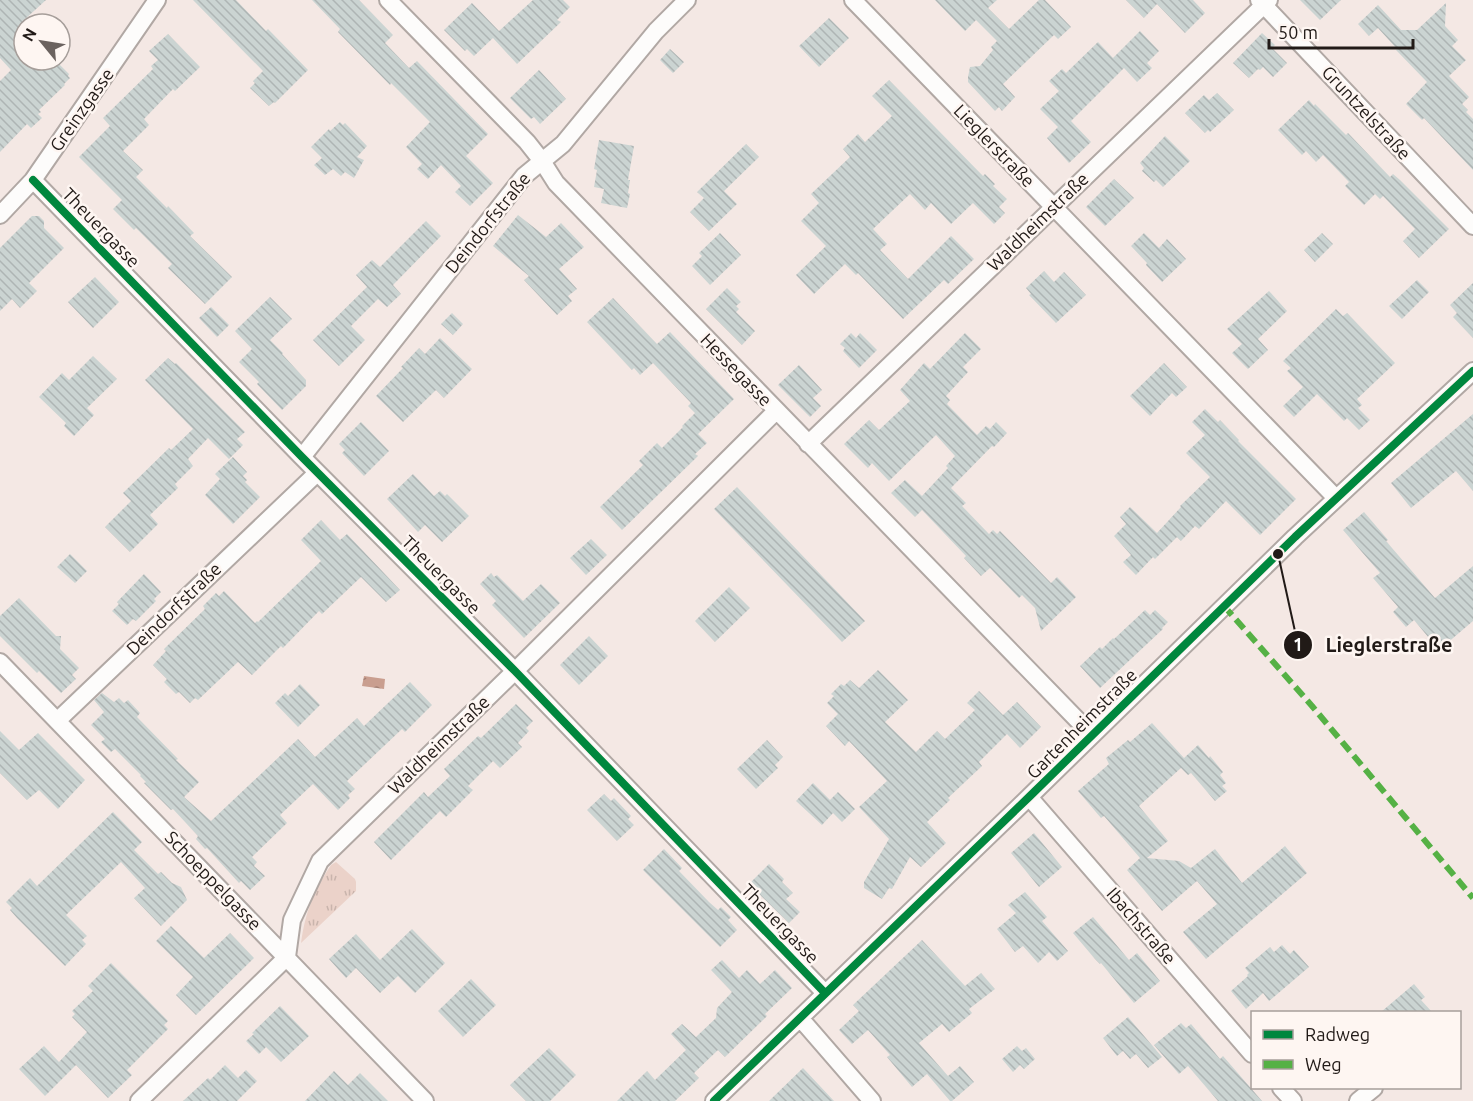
<svg xmlns="http://www.w3.org/2000/svg" width="1473" height="1101" viewBox="0 0 1473 1101" font-family="Ubuntu,sans-serif">
  <defs>
    <pattern id="grass-tufts" width="24" height="20" patternUnits="userSpaceOnUse" patternTransform="scale(1.5)"><rect width="24" height="20" fill="#ebd2c9"/><path d="M3 7l-1-3M5 7V3M7 7l1-3M15 17l-1-3M17 17v-4M19 17l1-3" fill="none" stroke="#c9b4ac"/></pattern>
    <pattern id="water-ripples" width="26" height="14" patternUnits="userSpaceOnUse" patternTransform="scale(1.5)"><rect width="26" height="14" fill="#c99e8f"/><path d="M2 4q2-2 4 0t4 0M15 11q2-2 4 0t4 0" fill="none" stroke="#a38074"/></pattern>
    <pattern id="building-back-hatch" width="6" height="6" patternUnits="userSpaceOnUse" patternTransform="scale(1.5)"><rect width="6" height="6" fill="#cbd4d2"/><path d="M-1 5l2 2M0 0l6 6M5-1l2 2" fill="none" stroke="#aeb5b4"/></pattern>
  </defs>
  <rect width="100%" height="100%" fill="#f4e8e4"/>
  <path fill="url(#grass-tufts)" d="M336,862L355,879L356,882V891L301,943C305,912 314,891 331,865Z"/>
  <path fill="url(#water-ripples)" d="M364,676L385,679L384,689L362,686Z"/>
  <path fill="url(#building-back-hatch)" d="M0,0H46L24,20V60H55L69,74L68,76L70,78L64,84L65,85L39,110L41,112L38,114L42,118L31,128L27,124L0,152V81L11,70L0,58Z
    M193,0H236L266,31L268,29L308,70L275,103L274,102L269,106L250,88L255,83L253,81L263,71Z
    M312,0H359L393,35L385,43L409,68L417,61L488,134L466,156L493,183L470,206L455,192L461,186L441,165L428,179L417,169L422,164L406,147L430,122L391,83L390,85L338,32L340,29Z
    M533,0H563L570,7L557,20L561,22L517,64L493,38L474,56L467,49L465,51L444,30L472,3L499,31Z
    M935,0H997L988,8L1009,29L1039,0H1045L1071,27L1058,39L1054,35L1003,84L1015,97L1002,111L999,107L995,111L968,82V77L970,67L980,66L993,50L991,47L997,41L976,20L965,31Z
    M1126,0H1193L1205,13L1185,33L1157,4L1144,18Z
    M1300,0H1341L1320,20Z
    M1446,3L1445,26L1458,40L1452,46L1466,60L1449,76L1469,97L1462,104L1468,110L1466,112L1473,119V170L1424,118L1422,120L1406,104L1427,82L1396,50L1397,49L1378,28L1369,36L1358,24L1378,5L1401,30H1417Z
    M829,18L849,38L819,67L799,46Z
    M1140,31L1159,51L1147,63L1152,68L1137,82L1124,68L1071,121L1091,142L1069,163L1047,138L1058,127L1040,109L1059,91L1049,81L1062,69L1066,73L1098,42L1113,58Z
    M1262,33L1275,45L1272,48L1287,63L1273,77L1263,67L1260,70L1258,69L1249,78L1233,63Z
    M168,34L200,67L175,91L173,89L144,119L149,125L123,151L143,170L136,177L167,208L168,206L194,233L190,236L232,277L205,304L168,268L172,264L136,228L134,230L113,209L122,200L79,157L110,126L103,118L153,69L151,66L158,60L149,51Z
    M670,49L684,62L673,73L660,60Z
    M539,70L566,99L540,124L534,117L531,119L510,98Z
    M889,80L983,176L985,174L995,184L993,186L1007,199L999,207L1005,213L994,224L973,203L951,224L931,203L925,210L910,194L873,229L887,244L880,250L908,279L951,236L974,259L948,284L944,280L903,319L858,273L856,275L845,264L814,294L796,275L826,246L801,221L819,203L811,194L850,157L843,149L858,134L865,142L892,116L872,96Z
    M1217,93L1234,110L1210,132L1208,130L1205,133L1185,113L1204,95L1209,100Z
    M1309,100L1314,106L1315,104L1346,135L1348,133L1390,177L1393,174L1400,180L1449,229L1419,258L1403,241L1415,229L1383,196L1380,199L1375,194L1364,205L1345,186L1349,182L1323,155L1316,162L1306,151L1302,155L1278,130Z
    M340,122L343,125L345,123L367,146L357,157L364,160L354,178L345,172L341,176L333,169L325,175L314,165L322,158L311,147L329,129L330,131Z
    M1165,136L1190,161L1163,187L1156,180L1154,182L1142,171L1144,168L1140,163Z
    M599,140L634,146L628,180H630L628,193L630,194L627,208L601,203L604,189L594,187L597,170L594,169Z
    M746,144L759,157L724,191L737,204L709,231L690,212L704,198L697,192Z
    M1114,179L1134,198L1105,226L1086,207Z
    M518,215L546,237L561,223L584,247L559,269L577,289L568,296L572,301L557,315L524,280L529,276L493,246Z
    M32,216H39L44,221V228L64,248L29,283L37,291L20,308L12,299L0,311V248Z
    M426,221L441,236L393,285L401,294L387,307L378,299L351,326L365,340L339,366L313,340L367,287L356,275L372,260L380,267Z
    M720,233L741,255L710,285L692,266L702,256L699,253Z
    M1144,233L1159,248L1167,239L1186,259L1162,282L1146,265L1147,263L1131,246Z
    M1322,233L1333,244L1315,262L1304,250Z
    M1044,271L1054,282L1064,272L1086,295L1056,323L1029,295L1031,294L1026,288Z
    M95,277L119,302L93,328L68,302Z
    M1417,280L1429,292L1402,319L1389,306Z
    M1473,283V338L1453,317L1457,313L1450,305Z
    M727,288L741,302L736,306L739,309L736,312L755,331L742,345L706,309Z
    M1269,291L1287,311L1258,339L1268,350L1248,369L1232,353L1242,344L1227,329Z
    M270,297L292,319L270,340L283,353L282,354L306,380V386L282,410L257,384L259,382L239,362L252,349L235,331Z
    M613,298L657,344L670,332L734,399L698,434L707,443L695,454L698,456L622,530L600,507L643,465L639,461L657,443L662,448L683,427L682,426L695,413L688,406L691,403L653,363L640,375L634,368L632,370L587,322Z
    M211,307L229,325L217,337L199,318Z
    M1336,309L1343,316L1347,313L1395,363L1357,399L1362,405L1358,408L1370,420L1359,430L1347,418L1344,421L1317,394L1294,417L1283,406L1303,387L1287,371L1291,368L1283,361Z
    M452,313L463,324L453,335L441,324Z
    M851,333L856,338L860,333L877,350L859,368L843,351L845,348L840,344Z
    M965,333L981,349L963,367L968,372L946,396L950,400L947,404L977,435L986,426L990,429L996,422L1007,433L994,447L992,446L951,488L966,503L962,506L989,534L993,530L997,534L1000,531L1051,583L1057,577L1076,597L1041,631L1035,608L1022,595L1019,598L990,568L981,576L964,558L966,556L922,510L915,517L891,493L905,480L922,496L948,468L946,466L955,456L936,435L889,481L872,463L868,468L844,444L869,420L879,430L910,401L900,390L924,363L930,369Z
    M440,338L472,369L444,398L436,390L403,422L376,396L403,368L401,367L419,348L425,354Z
    M93,356L117,379L87,408L94,415L74,436L64,426L66,423L39,397L62,373L69,380Z
    M168,358L175,364L176,363L245,432L237,439L243,445L229,459L208,438L188,459L193,466L175,484L178,488L150,515L158,524L130,552L105,527L131,501L123,493L169,448L171,450L193,429L145,380Z
    M1164,363L1187,387L1176,397L1172,393L1150,416L1130,396Z
    M799,365L822,390L813,398L821,406L810,417L778,385Z
    M1205,409L1218,422L1220,420L1239,440L1238,441L1296,499L1260,535L1226,501L1199,529L1195,526L1181,541L1177,537L1155,559L1153,557L1136,575L1123,562L1131,555L1114,536L1126,524L1120,517L1130,507L1157,533L1181,507L1180,506L1210,477L1186,453L1205,435L1192,422Z
    M1473,414V491L1456,471L1411,508L1391,483Z
    M361,422L389,451L364,476L342,453L345,450L339,444Z
    M233,457L247,472L243,476L247,480L245,482L260,497L233,524L205,495L220,479L215,474Z
    M413,474L434,496L440,491L445,496L447,494L469,516L442,542L425,525L418,532L387,499Z
    M737,487L865,621L842,642L714,509Z
    M1364,512L1388,540L1386,541L1435,598L1473,566V621L1439,650L1414,620L1406,627L1393,612L1398,607L1373,578L1380,573L1343,530Z
    M321,520L340,540L347,534L400,590L386,602L361,577L322,614L319,611L283,648L281,646L252,675L238,662L198,700L195,698L190,703L179,692L176,694L164,682L167,679L153,665L166,651L164,649L205,609L203,606L216,593L219,596L224,591L255,623L257,621L258,622L321,561L301,540Z
    M591,539L607,555L586,575L570,558Z
    M70,554L87,571L75,583L57,567Z
    M491,573L494,577L497,575L523,601L541,584L560,603L524,638L492,605L496,601L480,584Z
    M144,574L161,592L154,599L156,601L136,621L133,619L127,625L112,611L119,604L117,602Z
    M729,587L750,608L715,642L695,621Z
    M19,598L56,636H61L60,649L79,668L72,675L76,679L61,693L39,671L37,673L0,636V616Z
    M1145,610L1150,615L1155,610L1168,622L1162,628L1163,629L1100,688L1080,666L1100,647L1102,649L1113,638L1114,639Z
    M589,636L608,656L579,685L560,665Z
    M878,670L908,700L885,722L916,752L937,731L945,739L975,710L967,703L979,691L1003,715L1017,702L1041,727L1020,748L1007,734L979,762L982,766L948,798L950,800L927,822L946,843L921,867L910,857L892,889L889,888L882,899L864,888V882L889,839L859,807L887,781L849,741L845,746L826,726L838,714L827,703L834,696L831,694L841,684L844,686L850,680L859,688Z
    M410,682L432,705L405,732L402,729L347,781L355,789L348,795L350,798L338,810L313,784L280,815L287,823L252,857L257,862L254,866L265,876L250,890L241,881L239,883L207,848L205,849L196,839L198,836L173,809L171,810L144,783L146,782L140,776L141,775L115,749L111,752L101,742L105,739L91,725L104,712L94,700L102,693L114,702L119,698L124,703L128,700L140,713L137,717L178,759L176,760L199,782L184,797L211,821L298,739L315,757L357,718L364,726Z
    M300,684L320,705L298,727L275,703L285,693L288,696Z
    M516,704L533,721L526,728L529,731L518,743L522,747L500,768L493,761L468,786L473,790L446,817L440,811L391,860L374,842L424,792L428,797L450,776L444,769L478,736L481,738Z
    M1152,723L1184,758L1198,745L1209,758L1210,756L1223,772L1220,775L1226,783L1222,786L1227,791L1215,801L1191,773L1188,775L1181,768L1139,806L1168,841L1147,858L1179,861L1191,868L1215,849L1242,883L1285,846L1307,873L1206,959L1183,932L1217,904L1197,881L1162,911L1127,870L1140,858L1104,816L1101,818L1078,791L1109,764L1106,758L1128,740L1130,742Z
    M0,731L19,750L38,733L85,780L58,809L39,790L27,800L0,773Z
    M767,740L783,757L775,765L778,768L756,789L737,769Z
    M813,783L830,800L838,792L855,809L842,822L833,813L822,825L796,801Z
    M604,794L611,801L614,798L631,816L628,819L634,825L617,841L587,810Z
    M113,812L142,842L134,850L158,874L161,872L172,883L181,887L187,900L161,926L134,898L145,888L121,862L66,915L87,936L82,940L86,944L65,966L17,918L10,910L12,908L6,902L30,878L37,886Z
    M1034,833L1062,867L1039,887L1011,853Z
    M664,849L682,868L679,871L709,902L718,910L721,907L731,917L728,920L737,930L720,947L643,870Z
    M769,864L784,879L782,882L793,893L786,899L800,912L789,923L749,884Z
    M1025,892L1047,917L1042,921L1068,951L1057,961L1049,952L1038,963L1023,946L1015,952L997,929L1016,913L1008,905Z
    M1093,917L1129,960L1137,953L1160,981L1134,1003L1101,963L1100,964L1095,959L1073,933Z
    M171,926L204,958L230,933L254,958L196,1015L176,995L193,977L156,941Z
    M412,929L445,963L415,993L398,976L380,993L356,968L346,978L329,959L356,934L380,960Z
    M922,940L965,986L981,973L995,989L969,1009L972,1013L949,1032L942,1024L919,1043L948,1076L960,1066L974,1082L952,1101H950L927,1074L912,1087L887,1057L890,1055L868,1030L852,1044L839,1030L859,1011L853,1005Z
    M1282,945L1290,954L1294,950L1309,967L1269,1001L1263,993L1246,1009L1231,991L1248,976L1247,975L1249,973L1245,968L1270,947L1274,952Z
    M722,960L739,978L747,970L760,984L775,970L792,988L765,1014L767,1016L725,1057L718,1050L694,1073L699,1078L675,1101H617L647,1071L655,1080L686,1050L671,1034L682,1024L696,1037L716,1018L717,1008L732,992L711,970Z
    M111,963L168,1021L164,1025L168,1029L127,1070L132,1075L108,1098L76,1065L45,1096L19,1069L44,1046L59,1062L87,1032L72,1017L75,1014L72,1011L93,991L88,986Z
    M471,979L496,1005L463,1037L438,1011Z
    M1414,984L1425,997L1421,1000L1432,1012H1381Z
    M280,1006L309,1036L281,1062L266,1047L259,1054L246,1041L254,1034L252,1033Z
    M1128,1017L1162,1057L1148,1068L1136,1054L1130,1059L1123,1051L1117,1056L1103,1038Z
    M1181,1023L1186,1028L1191,1024L1220,1059L1223,1056L1262,1101H1218L1188,1066L1179,1074L1154,1045Z
    M1017,1046L1022,1051L1026,1048L1035,1059L1024,1069L1020,1065L1013,1072L1002,1059Z
    M549,1048L576,1075L550,1101H526L510,1085Z
    M225,1065L238,1078L246,1070L257,1081L237,1101H183L208,1078L210,1080Z
    M803,1068L834,1101H769Z
    M334,1071L348,1085L360,1073L388,1101H305Z"/>
  <g fill="none" stroke-linecap="round" stroke-linejoin="round">
    <defs>
      <path id="street" d="M388,0L527,142L542,161L556,183L1092,735
        M853,0L1336,498
        M1259,0L1473,226
        M33,180L302,457L515,671L825,993
        M0,215L33,180L157,0
        M808,444L1269,0
        M302,457L524,176L563,144L656,31L687,0
        M0,662L425,1101
        M57,721L317,473
        M1029,797L1252,1054
        M800,1018L872,1101
        M1281,1088L1293,1101
        M139,1101L287,957L292,920L320,861L515,671L776,411
        M714,1101L1029,797L1295,537L1473,371
        M1358,1101L1374,1088"/>
    </defs>
    <use href="#street" stroke="#b1a8a4" stroke-width="20"/>
    <use href="#street" stroke="#fdfcfb" stroke-width="16"/>
    <path stroke="#55b145" stroke-width="6" stroke-dasharray="12 6" stroke-linecap="butt" d="M1224,606L1312,706L1473,898"/>
    <defs>
      <path id="cycleway" d="M33,180L302,457L515,671L825,993
        M714,1101L1029,797L1295,537L1473,371"/>
    </defs>
    <use href="#cycleway" stroke="#fef6f2" stroke-width="11"/>
    <use href="#cycleway" stroke="#00873e" stroke-width="8"/>
  </g>
  <g text-anchor="middle" stroke-width="5" stroke-linejoin="round" paint-order="stroke">
    <g font-size="18" fill="#211a17" stroke="#fef6f2">
      <text transform="translate(82 110) rotate(-55)" y="6">Greinzgasse</text>
      <text transform="translate(1366 113) rotate(47)" y="6">Gruntzelstraße</text>
      <text transform="translate(994 146) rotate(46)" y="6">Lieglerstraße</text>
      <text transform="translate(1038 222) rotate(-44)" y="6">Waldheimstraße</text>
      <text transform="translate(488 223) rotate(-51)" y="6">Deindorfstraße</text>
      <text transform="translate(101 228) rotate(46)" y="6">Theuergasse</text>
      <text transform="translate(736 370) rotate(46)" y="6">Hessegasse</text>
      <text transform="translate(441 575) rotate(45)" y="6">Theuergasse</text>
      <text transform="translate(174 609) rotate(-44)" y="6">Deindorfstraße</text>
      <text transform="translate(1082 724) rotate(-45)" y="6">Gartenheimstraße</text>
      <text transform="translate(439 745) rotate(-44)" y="6">Waldheimstraße</text>
      <text transform="translate(213 881) rotate(46)" y="6">Schoeppelgasse</text>
      <text transform="translate(780 924) rotate(46)" y="6">Theuergasse</text>
      <text transform="translate(1141 926) rotate(49)" y="6">Ibachstraße</text>
    </g>
  </g>
  <path fill="none" stroke="#211a17" stroke-width="2" d="M1278 554L1298 645"/>
  <g fill="#211a17" stroke="#fef6f2" stroke-width="2">
    <circle cx="1278" cy="554" r="6"/>
    <circle cx="1298" cy="645" r="15"/>
  </g>
  <g font-size="18" text-anchor="middle" font-weight="bold" fill="#fff">
    <text x="1298" y="651">1</text>
  </g>
  <g font-size="20" text-anchor="middle" font-weight="bold" fill="#211a17" stroke="#fef6f2" stroke-width="5" stroke-linejoin="round" paint-order="stroke">
    <text x="1389" y="652">Lieglerstraße</text>
  </g>
  <rect x="1251" y="1011" width="210" height="78" fill="#fef6f2" stroke="#a69e9a" stroke-width="1.5"/>
  <rect x="1263" y="1030" width="30" height="9" fill="#00873e" stroke="#a69e9a" stroke-width="1.5"/>
  <text x="1305" y="1041" font-size="18" fill="#211a17">Radweg</text>
  <rect x="1263" y="1060" width="30" height="9" fill="#55b145" stroke="#a69e9a" stroke-width="1.5"/>
  <text x="1305" y="1071" font-size="18" fill="#211a17">Weg</text>
  <g transform="translate(42 42) rotate(300)"><circle r="28" fill="#fef6f2" stroke="#a69e9a" stroke-width="1.5"/>
  <path d="M0-4.5L10 22L0 15L-10 22Z" fill="#6b625f"/>
  <text y="-9" font-size="16" font-weight="bold" text-anchor="middle" fill="#211a17">N</text>
  </g>
  <path d="M1269 39v9h144v-9" fill="none" stroke="#211a17" stroke-width="3"/>
  <text x="1278" y="39" font-size="18" fill="#211a17" stroke="#fef6f2" stroke-width="4.5" paint-order="stroke">50 m</text>
</svg>
